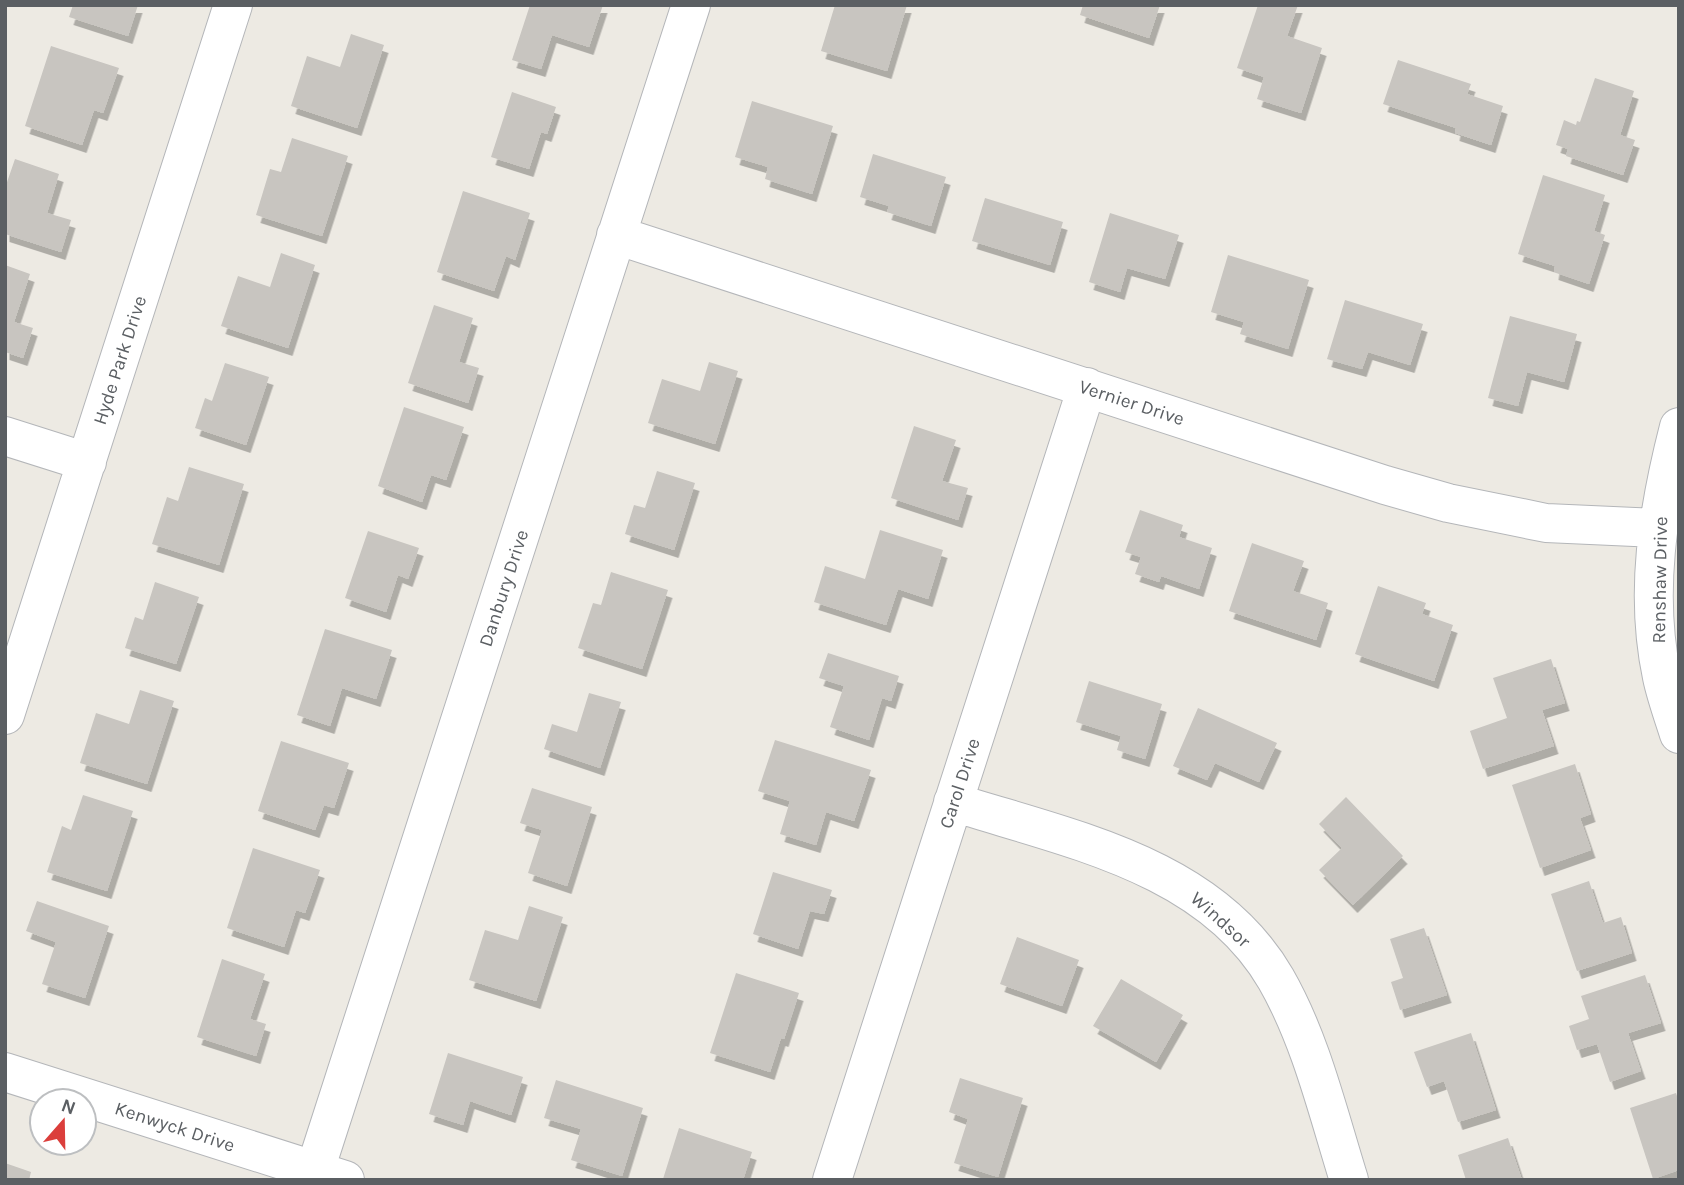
<svg xmlns="http://www.w3.org/2000/svg" width="1684" height="1185" viewBox="0 0 1684 1185" font-family="Karla,sans-serif">
  <defs>
    <filter id="shadow"><feDropShadow dx="4.5" dy="8" stdDeviation="0" flood-color="#0004"/></filter>
  </defs>
  <rect width="100%" height="100%" fill="#edeae3"/>
  <path fill="#c8c5c0" filter="url(#shadow)" d="M73,5H138L128,36L69,17Z
    M530,5H603L589,47L552,35L541,69L512,60Z
    M835,5H907L887,71L821,51Z
    M1083,5H1160L1149,38L1080,15Z
    M1258,5H1298L1287,36L1322,48L1301,113L1257,99L1264,77L1237,68Z
    M351,34L384,45L357,128L291,106L307,56L340,67Z
    M51,46L119,68L103,113L94,110L82,145L25,126Z
    M1398,60L1471,84L1467,94L1503,106L1491,145L1455,133L1456,128L1383,104Z
    M1595,78L1634,91L1620,135L1635,140L1623,175L1566,156L1568,149L1556,145L1564,120L1576,125L1577,121L1580,122Z
    M512,92L556,107L547,134L541,132L529,169L491,157Z
    M752,101L833,126L812,194L765,179L768,167L735,157Z
    M292,138L348,156L322,236L256,215L270,169L281,172Z
    M873,154L946,177L931,226L887,212L889,206L860,197Z
    M15,159L59,174L47,213L71,220L61,252L5,234V188Z
    M1543,175L1605,195L1594,231L1605,235L1589,284L1554,272L1555,266L1518,254Z
    M463,191L530,213L515,260L506,256L494,291L437,272Z
    M985,198L1063,222L1050,265L972,241Z
    M1110,213L1179,235L1165,279L1127,268L1120,292L1089,282Z
    M281,253L315,265L288,348L221,326L238,276L270,287Z
    M1228,255L1309,280L1288,349L1240,334L1244,322L1211,312Z
    M5,265L30,274L14,322L33,328L23,358L5,352Z
    M1345,300L1423,324L1410,365L1368,352L1362,369L1327,359Z
    M434,305L473,318L459,362L479,368L468,403L408,383Z
    M1510,316L1577,334L1564,382L1527,372L1518,406L1488,398Z
    M709,362L738,371L715,444L648,423L662,379L700,391Z
    M225,363L269,377L246,445L195,428L205,398L212,401Z
    M404,407L464,427L446,480L431,475L422,502L378,486Z
    M914,426L956,440L942,481L968,488L958,520L891,498Z
    M189,467L244,484L219,565L152,544L167,497L178,501Z
    M657,471L695,483L674,550L625,534L634,505L645,508Z
    M1140,510L1183,525L1179,537L1212,548L1199,589L1161,576L1159,582L1135,574L1141,557L1125,552Z
    M880,530L943,550L928,599L898,589L886,625L814,602L825,566L865,579Z
    M368,531L419,548L408,579L398,575L386,612L345,598Z
    M1252,543L1304,561L1293,591L1328,603L1316,640L1229,611Z
    M611,572L668,590L642,669L578,648L593,603L601,605Z
    M155,582L199,597L176,664L125,648L135,617L143,620Z
    M1378,586L1426,603L1422,614L1453,625L1434,681L1355,654Z
    M325,629L392,650L376,699L342,688L330,726L297,715Z
    M828,653L899,676L891,701L882,698L869,740L830,727L844,686L819,678Z
    M1551,659L1565,703L1542,710L1554,746L1483,769L1470,731L1507,718L1493,678Z
    M1089,681L1162,704L1145,759L1117,750L1121,736L1076,722Z
    M140,690L174,701L147,784L80,763L96,713L129,724Z
    M589,693L621,702L600,768L544,749L552,724L577,732Z
    M1198,708L1277,743L1259,782L1215,763L1207,780L1173,766Z
    M775,740L871,770L854,821L826,812L816,845L780,834L790,801L758,791Z
    M281,741L349,763L334,808L324,805L315,830L258,811Z
    M1575,764L1591,814L1580,818L1591,850L1540,868L1512,785Z
    M532,788L592,807L567,886L528,873L542,830L520,823Z
    M83,795L133,811L107,891L47,872L62,826L71,830Z
    M1346,797L1403,856L1353,905L1319,870L1342,848L1319,824Z
    M253,848L320,870L305,913L296,910L284,947L227,928Z
    M773,872L832,890L824,914L810,911L798,949L753,934Z
    M1589,881L1603,923L1621,917L1632,953L1577,971L1551,894Z
    M37,901L109,926L85,998L42,984L56,942L26,931Z
    M529,906L563,917L536,1001L469,980L485,930L518,940Z
    M1424,928L1447,995L1400,1010L1391,982L1403,978L1390,939Z
    M1017,937L1079,960L1062,1006L1000,984Z
    M222,959L265,974L250,1019L266,1024L256,1056L197,1037Z
    M736,973L799,993L784,1039L781,1038L770,1072L710,1053Z
    M1645,975L1661,1023L1628,1033L1641,1071L1610,1082L1597,1044L1577,1050L1569,1026L1589,1019L1581,996Z
    M1121,979L1183,1015L1156,1062L1093,1026Z
    M1471,1033L1496,1110L1458,1122L1444,1081L1427,1087L1414,1052Z
    M448,1053L523,1077L511,1115L470,1101L463,1125L429,1114Z
    M960,1078L1023,1098L998,1177L954,1163L968,1119L949,1112Z
    M556,1080L643,1108L622,1176L571,1160L581,1129L544,1118Z
    M1676,1093L1679,1102V1170L1653,1179L1630,1108Z
    M679,1128L752,1152L743,1180L663,1179Z
    M1508,1138L1522,1180H1466L1458,1155Z
    M5,1163L31,1172L29,1180H5Z"/>
  <g fill="none" stroke-linecap="round" stroke-linejoin="round">
    <defs>
      <path id="minor" d="M616,235L1385,485L1448,503L1546,523L1657,528
        M1679,427C1658,509 1644,593 1662,677C1666,696 1673,715 1679,734
        M5,436L87,462
        M5,715L233,5
        M953,802C1069,839 1210,865 1276,979C1311,1040 1328,1113 1349,1180
        M5,1072L345,1180
        M315,1170L691,5
        M832,1180L1087,387"/>
    </defs>
    <use href="#minor" stroke="#b4b6b9" stroke-width="40"/>
    <use href="#minor" stroke="#fff" stroke-width="38"/>
  </g>
  <g text-anchor="middle" stroke-width="7" stroke-linejoin="round" paint-order="stroke">
    <g font-size="19" fill="#5b5f63" stroke="#fff">
      <text transform="translate(119 360) rotate(-72)" y="7">Hyde Park Drive</text>
      <text transform="translate(1132 402) rotate(18)" y="7">Vernier Drive</text>
      <text transform="translate(1659 580) rotate(-89)" y="7">Renshaw Drive</text>
      <text transform="translate(503 588) rotate(-72)" y="7">Danbury Drive</text>
      <text transform="translate(959 783) rotate(-72)" y="7">Carol Drive</text>
      <text transform="translate(1221 919) rotate(42)" y="7">Windsor</text>
      <text transform="translate(175 1126) rotate(18)" y="7">Kenwyck Drive</text>
    </g>
  </g>
  <rect width="1684" height="1185" fill="none" stroke="#5b5f63" stroke-width="14"/>
  <g transform="translate(63 1122) rotate(20)"><circle r="33" fill="#ffffff" stroke="#bdbfc1" stroke-width="2"/>
  <path d="M0-5L12 26L0 18L-12 26Z" fill="#db3e3b"/>
  <text y="-10" font-size="19" font-weight="bold" text-anchor="middle" fill="#5b5f63">N</text>
  </g>
</svg>
